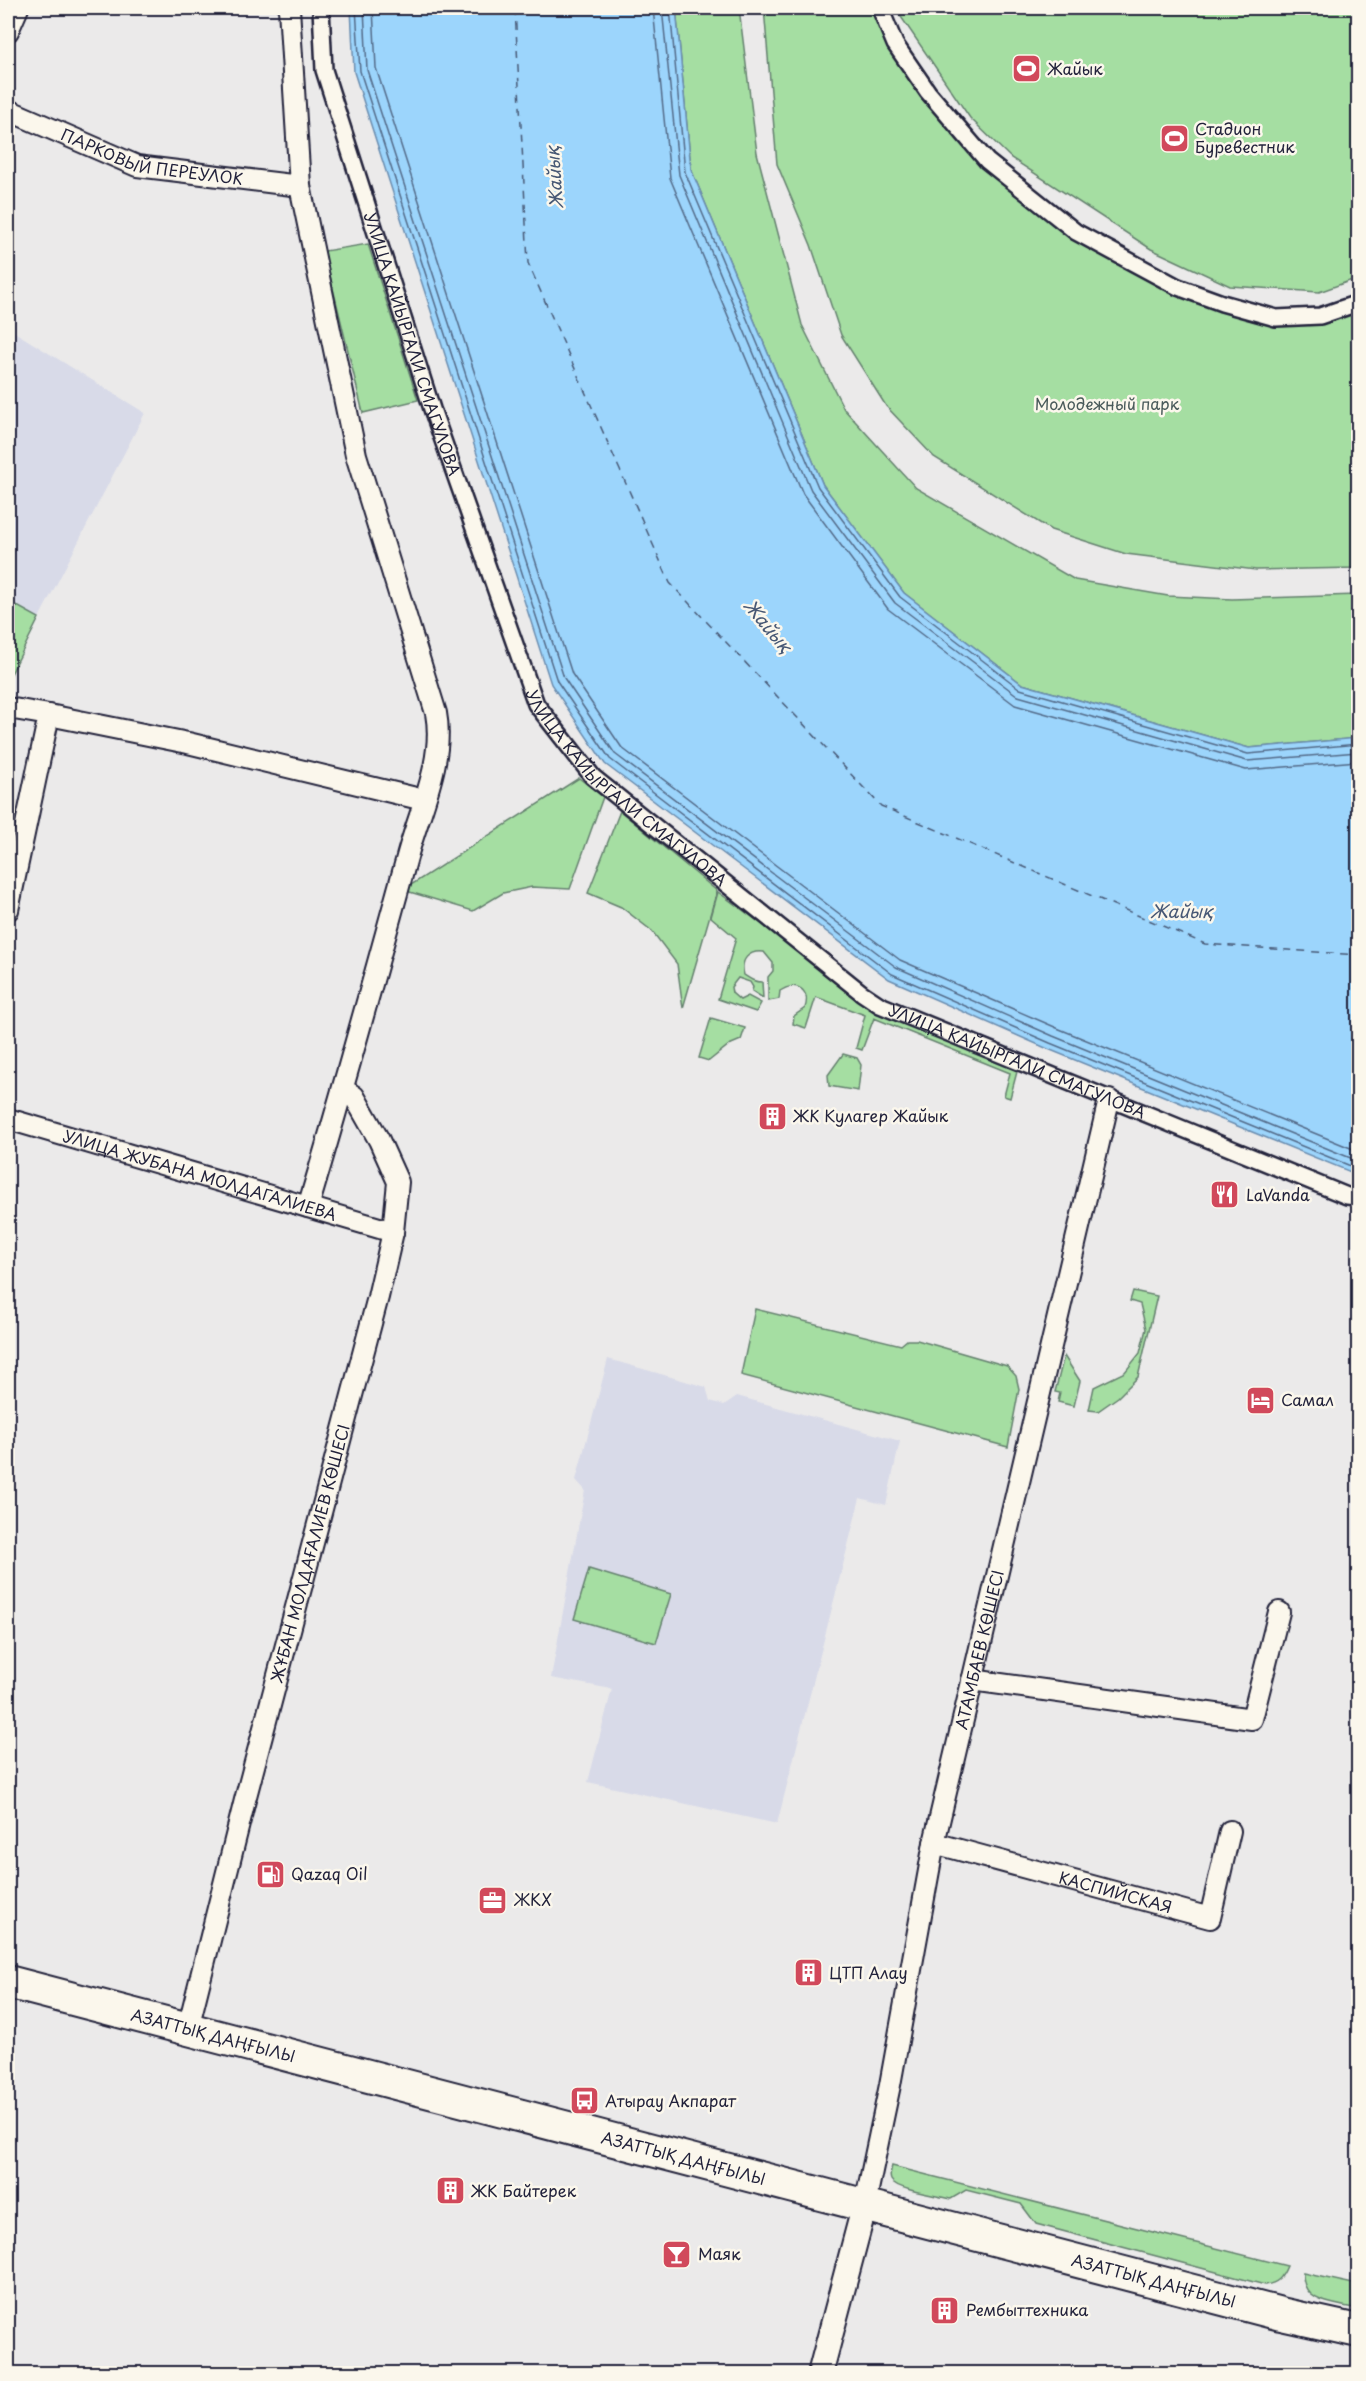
<svg xmlns="http://www.w3.org/2000/svg" width="1366" height="2381" viewBox="0 0 1366 2381" font-family="'Playpen Sans',sans-serif">
  <rect width="100%" height="100%" fill="#ebeaea"/>
  <filter id="ink" filterUnits="userSpaceOnUse"><feTurbulence type="fractalNoise" baseFrequency=".0167" numOctaves="2"/><feDisplacementMap in="SourceGraphic" scale="12" xChannelSelector="R" yChannelSelector="G"/><feConvolveMatrix kernelMatrix="1 2 1 2 8 2 1 2 1" color-interpolation-filters="sRGB"/></filter>
  <g filter="url(#ink)">
    <path fill="#d8dae8" d="M8,328L145,413L39,618L8,601Z
      M608,1359L706,1387L710,1401L724,1405L737,1396L900,1441L886,1505L860,1498L777,1824L588,1782L612,1689L551,1678L585,1490L576,1480Z"/>
    <path fill="#a5dea2" stroke="#64806e" stroke-width="1.5" d="M676,8H739L757,153L802,325L844,409L916,488L1075,580L1168,596L1232,599L1358,595V738L1249,748L1022,684L904,593L823,485L691,169Z
      M764,8H880L928,92L987,161L1076,232L1157,276L1276,318L1358,303V568L1256,570L1126,554L1051,530L934,457L886,406L841,335L811,245L777,164Z
      M895,8H1358V278L1319,292L1230,286L1151,249L1011,158L970,118Z
      M368,244L418,400L363,413L324,251Z
      M8,601L39,618L8,680Z
      M579,778L603,797L570,889L532,887L503,893L473,911L403,890Z
      M620,811L717,891L683,1008L677,964L652,931L621,907L588,893Z
      M718,892L883,1013L1018,1068L1010,1098L1004,1096L1010,1073L874,1018L862,1050L856,1048L865,1015L816,997L806,1028L793,1024L794,1016L805,1008C811,990 796,980 780,991L779,999L768,1001V977L773,971V963L764,952C748,950 740,960 744,975C750,979 754,982 762,982L763,998L752,991L753,987L750,982L738,978L731,987L732,993L740,1000L748,996L761,1003L756,1012L718,999L736,938L711,917Z
      M711,1018L745,1028L741,1040L729,1045L709,1061L699,1058Z
      M843,1054L857,1058L861,1065L858,1091L829,1086L828,1075Z
      M1133,1291L1157,1296L1138,1377L1118,1397L1098,1411L1089,1410L1094,1387L1125,1372L1140,1353L1146,1329L1140,1304L1130,1301Z
      M755,1309L901,1345L907,1340H917L1007,1366L1016,1376L1019,1389L1008,1447L741,1375Z
      M1064,1356L1080,1381L1074,1406L1058,1402L1060,1393L1055,1392Z
      M589,1569L671,1594L656,1643L574,1619Z
      M892,2166L1287,2266C1282,2278 1278,2283 1265,2285L1036,2224L1021,2204L966,2190L951,2199C939,2196 896,2190 891,2180C889,2176 891,2170 892,2166Z
      M1303,2273L1358,2285V2309C1334,2303 1302,2304 1303,2273Z"/>
    <path fill="#9cd5fc" stroke="#6b8daf" stroke-width="1.5" d="M351,8H676L691,169L823,485L904,593L1022,684L1249,748L1358,738V1175L1048,1049L889,979L605,764L551,684L354,72Z"/>
    <g fill="none" stroke-linecap="round" stroke-linejoin="round">
      <path stroke="#536a88" stroke-width="1.5" d="M356,8L360,71L557,681L610,759L892,974L1050,1043L1358,1169
        M364,8L367,70L564,678L615,754L896,967L1053,1036L1358,1161
        M373,8L376,68L572,674L622,748L900,960L1057,1028L1358,1151
        M653,8L670,178L803,494L888,609L1015,705L1246,770L1358,761
        M662,8L679,175L811,490L895,603L1018,696L1247,761L1358,752
        M670,8L685,172L818,487L900,597L1020,689L1248,754L1358,744"/>
      <path stroke="#475875" stroke-width="1.5" stroke-dasharray="8 6" stroke-linecap="butt" d="M515,8L528,263L670,583L881,806L1205,944L1358,955"/>
      <defs>
        <g id="pedestrian">
          <path id="s1" d="M321,8L324,70L432,409L536,704L593,777L862,993L880,1005L1347,1196L1358,1197"/>
          <path d="M880,8L895,44L928,92L987,161L1076,232L1178,287L1222,303L1276,318L1320,316L1358,303"/>
        </g>
        <g id="minor">
          <path d="M289,8L300,186L356,455L436,713C445,761 419,811 407,857C375,974 343,1091 308,1207"/>
          <path d="M8,31L18,8"/>
          <path id="s2" d="M8,110L137,166L300,186"/>
          <path d="M8,708L49,715L8,910"/>
          <path d="M49,715L188,743L424,800"/>
          <path id="s3" d="M8,1119L393,1232"/>
          <path d="M972,1680L1252,1719L1279,1612"/>
          <path id="s4" d="M934,1843L1210,1918L1230,1831"/>
          <path id="s5" d="M188,2028L245,1800L378,1297L393,1232L398,1182L379,1140L354,1096L343,1089"/>
          <path id="s6" d="M865,2204L890,2085L934,1843L1109,1100"/>
        </g>
        <path id="tertiary" d="M820,2374L865,2204"/>
        <g id="primary">
          <path id="s7" d="M8,1982L1281,2314L1358,2331"/>
        </g>
      </defs>
      <use href="#pedestrian" stroke="#22223b" stroke-width="20"/>
      <use href="#minor" stroke="#22223b" stroke-width="24"/>
      <use href="#tertiary" stroke="#22223b" stroke-width="28"/>
      <use href="#primary" stroke="#22223b" stroke-width="36"/>
      <use href="#pedestrian" stroke="#fbf7ec" stroke-width="15"/>
      <use href="#minor" stroke="#fbf7ec" stroke-width="20"/>
      <use href="#tertiary" stroke="#fbf7ec" stroke-width="24"/>
      <use href="#primary" stroke="#fbf7ec" stroke-width="32"/>
    </g>
  </g>
  <defs>
    <symbol id="stadium-square" viewBox="-11 -11 22 22"><rect x="-9" y="-9" width="18" height="18" rx="4" fill="#d1495b" stroke="#fbf7ec"/><path d="M0-5a6.5 5 0 1 0 0 10a6.5 5 0 1 0 0-10ZM-3.5-1.8h7v3.6h-7Z" fill="#fff"/></symbol>
    <symbol id="building-square" viewBox="-11 -11 22 22"><rect x="-9" y="-9" width="18" height="18" rx="4" fill="#d1495b" stroke="#fbf7ec"/><path d="M-4-6H4V6H1V3H-1V6H-4ZM-2.5-4.3h1.7v1.8h-1.7ZM.8-4.3h1.7v1.8H.8ZM-2.5-1h1.7V.8h-1.7ZM.8-1h1.7V.8H.8Z" fill="#fff"/></symbol>
    <symbol id="restaurant-square" viewBox="-11 -11 22 22"><rect x="-9" y="-9" width="18" height="18" rx="4" fill="#d1495b" stroke="#fbf7ec"/><path d="M-5-6h1v4h1v-4h1v4h1v-4h1v5L-1.5 .5V6h-2V.5L-5-1ZM5-6V6H3V1.5H1.5Q1.5-4 5-6Z" fill="#fff"/></symbol>
    <symbol id="hotel-square" viewBox="-11 -11 22 22"><rect x="-9" y="-9" width="18" height="18" rx="4" fill="#d1495b" stroke="#fbf7ec"/><path d="M-6-4.5h1.5V1H6V5H4.5V3h-9V5H-6ZM-4 0a1.8 1.8 0 1 1 3.6 0ZM.5 0V-2.5h3Q6-2.5 6 0Z" fill="#fff"/></symbol>
    <symbol id="fuel-square" viewBox="-11 -11 22 22"><rect x="-9" y="-9" width="18" height="18" rx="4" fill="#d1495b" stroke="#fbf7ec"/><path d="M-5.5-6h7V0h2V4h1.3V-2.5L3-4.5l.8-.8L6-3V5H2.5V1h-1V6h-7ZM-4.2-4.7v3.2H.2V-4.7Z" fill="#fff"/></symbol>
    <symbol id="office-square" viewBox="-11 -11 22 22"><rect x="-9" y="-9" width="18" height="18" rx="4" fill="#d1495b" stroke="#fbf7ec"/><path d="M-6-3h4V-5.5h4V-3h4V5H-6ZM-1-4.5V-3h2v-1.5ZM-6 0V1H6V0Z" fill="#fff"/></symbol>
    <symbol id="bus-square" viewBox="-11 -11 22 22"><rect x="-9" y="-9" width="18" height="18" rx="4" fill="#d1495b" stroke="#fbf7ec"/><path d="M-5-6H5V4H4V6H2V4H-2V6H-4V4H-5ZM-3.5-4V0h7V-4ZM-3.5 1.2v1.5H-2V1.2ZM2 1.2v1.5H3.5V1.2Z" fill="#fff"/></symbol>
    <symbol id="bar-square" viewBox="-11 -11 22 22"><rect x="-9" y="-9" width="18" height="18" rx="4" fill="#d1495b" stroke="#fbf7ec"/><path d="M-6-5H6L.8 .8V4.5H3.5V6h-7V4.5H-.8V.8Z" fill="#fff"/></symbol>
  </defs>
  <g fill-rule="evenodd">
    <use href="#stadium-square" x="1010" y="52" width="33" height="33"/>
    <use href="#stadium-square" x="1158" y="122" width="33" height="33"/>
    <use href="#building-square" x="756" y="1100" width="33" height="33"/>
    <use href="#restaurant-square" x="1208" y="1178" width="33" height="33"/>
    <use href="#hotel-square" x="1244" y="1384" width="33" height="33"/>
    <use href="#fuel-square" x="254" y="1858" width="33" height="33"/>
    <use href="#office-square" x="476" y="1884" width="33" height="33"/>
    <use href="#building-square" x="792" y="1956" width="33" height="33"/>
    <use href="#bus-square" x="568" y="2084" width="33" height="33"/>
    <use href="#building-square" x="434" y="2174" width="33" height="33"/>
    <use href="#bar-square" x="660" y="2238" width="33" height="33"/>
    <use href="#building-square" x="928" y="2294" width="33" height="33"/>
  </g>
  <g text-anchor="middle" stroke-width="5" stroke-linejoin="round" paint-order="stroke">
    <g font-size="16" fill="#22223b" stroke="#fbf7ec" text-anchor="start">
      <text x="1047" y="75">Жайык</text>
      <text x="1195" y="135">Стадион<tspan x="1195" dy="18">Буревестник</tspan></text>
      <text x="793" y="1122">ЖК Кулагер Жайык</text>
      <text x="1246" y="1201">LaVanda</text>
      <text x="1281" y="1406">Самал</text>
      <text x="291" y="1880">Qazaq Oil</text>
      <text x="514" y="1906">ЖКХ</text>
      <text x="829" y="1979">ЦТП Алау</text>
      <text x="605" y="2107">Атырау Акпарат</text>
      <text x="471" y="2197">ЖК Байтерек</text>
      <text x="698" y="2260">Маяк</text>
      <text x="966" y="2316">Рембыттехника</text>
    </g>
    <g font-size="16" fill="#22223b" stroke="#fbf7ec">
      <text dy="6" stroke="none"><textPath href="#s2" startOffset="153">ПАРКОВЫЙ ПЕРЕУЛОК</textPath></text>
      <text dy="6" stroke="none"><textPath href="#s1" startOffset="350">УЛИЦА КАЙЫРГАЛИ СМАГУЛОВА</textPath></text>
      <text dy="6" stroke="none"><textPath href="#s1" startOffset="854">УЛИЦА КАЙЫРГАЛИ СМАГУЛОВА</textPath></text>
      <text dy="6" stroke="none"><textPath href="#s1" startOffset="1338">УЛИЦА КАЙЫРГАЛИ СМАГУЛОВА</textPath></text>
      <text dy="6" stroke="none"><textPath href="#s3" startOffset="200">УЛИЦА ЖУБАНА МОЛДАГАЛИЕВА</textPath></text>
      <text dy="6" stroke="none"><textPath href="#s5" startOffset="490">ЖҰБАН МОЛДАҒАЛИЕВ КӨШЕСІ</textPath></text>
      <text dy="6" stroke="none"><textPath href="#s6" startOffset="566">АТАМБАЕВ КӨШЕСІ</textPath></text>
      <text dy="6" stroke="none"><textPath href="#s4" startOffset="188">КАСПИЙСКАЯ</textPath></text>
      <text dy="6" stroke="none"><textPath href="#s7" startOffset="212">АЗАТТЫҚ ДАҢҒЫЛЫ</textPath></text>
      <text dy="6" stroke="none"><textPath href="#s7" startOffset="698">АЗАТТЫҚ ДАҢҒЫЛЫ</textPath></text>
      <text dy="6" stroke="none"><textPath href="#s7" startOffset="1184">АЗАТТЫҚ ДАҢҒЫЛЫ</textPath></text>
    </g>
    <g font-size="16" fill="#495a5a" stroke="#fbf7ec">
      <text x="1107" y="410">Молодежный парк</text>
    </g>
    <g font-size="18" font-style="italic" fill="#475875" stroke="#fbf7ec">
      <text transform="translate(555 178) rotate(-94)" y="6">Жайық</text>
      <text transform="translate(767 626) rotate(50)" y="6">Жайық</text>
      <text x="1181" y="918">Жайық</text>
    </g>
  </g>
  <rect width="1366" height="2381" fill="none" stroke="#fbf7ec" stroke-width="30"/>
  <rect x="15" y="15" width="1336" height="2351" fill="none" stroke="#22223b" stroke-width="2" filter="url(#ink)"/>
</svg>
